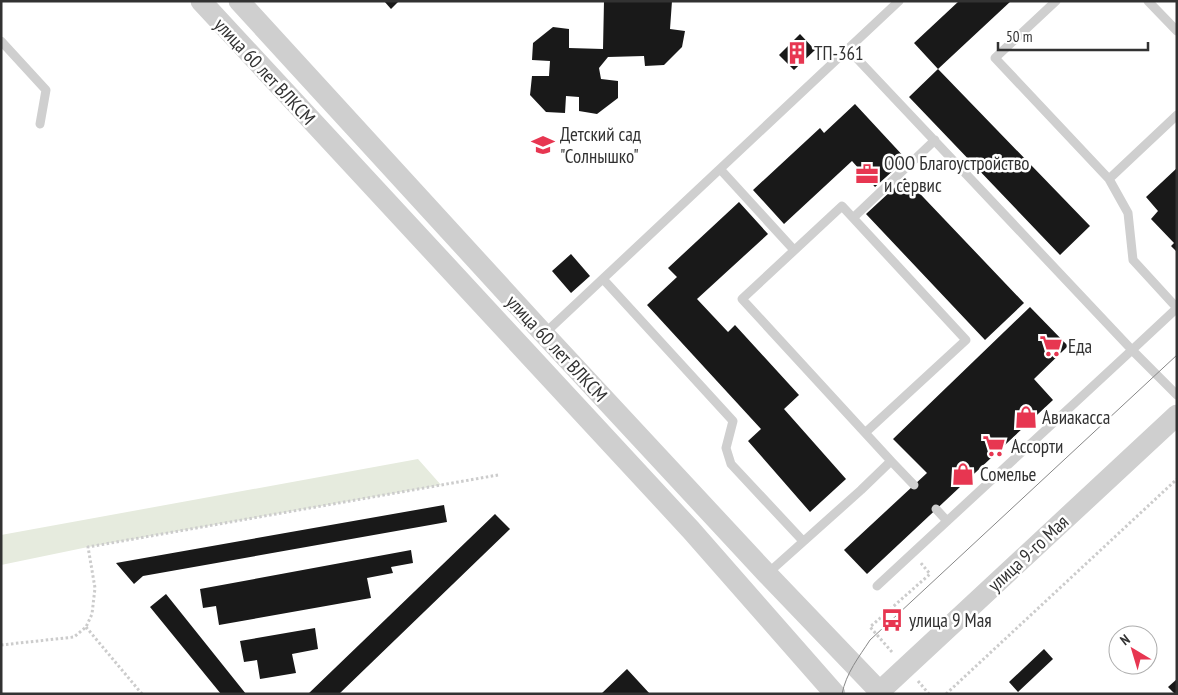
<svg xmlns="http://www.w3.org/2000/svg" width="1178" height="695" viewBox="0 0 1178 695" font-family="'PT Sans Narrow',sans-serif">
  <rect width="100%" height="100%" fill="#fff"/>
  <path fill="#e6ebde" d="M418,459L441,485L88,547L1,565V535Z"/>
  <path fill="#191919" d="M384,1H399L391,9Z
    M604,1H672L670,29L685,31L682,47L664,65L645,66L644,56L608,57L599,68L601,79L618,81V98L597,114L579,111V97L566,96L565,113L546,112L530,95L532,76H549L550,61L532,60L533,43L553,27L569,29V48L603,49Z
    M959,1H1011L938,69L914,43Z
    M800,34L815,50L794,70L779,55Z
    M938,69L1090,226L1060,255L909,97Z
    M855,104L906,159L875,187L852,161L784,224L753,190L820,128L824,133Z
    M1177,168V250L1176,251L1171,246L1174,243L1151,219L1158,211L1146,197Z
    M905,178L1024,303L985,340L866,214Z
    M739,202L768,234L697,299L728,332L735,325L799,395L784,409L846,479L810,512L748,441L761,429L647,305L677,277L668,268Z
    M571,254L590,276L571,293L552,271Z
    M1030,307L1068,346L1034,379L1053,400L867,574L844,550L927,473L893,439Z
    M444,505L447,522L143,576L134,584L116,563Z
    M495,514L510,529L339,694H308Z
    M411,550L413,563L391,567L393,573L367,578L371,598L219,625L216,606L203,608L200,589Z
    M166,594L246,694H221L150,607Z
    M315,628L318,649L292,654L296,673L260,679L257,660L244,662L240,641Z
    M1044,649L1053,659L1018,692L1009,682Z
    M627,669L650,694H601Z
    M1177,679V694H1175L1168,687Z"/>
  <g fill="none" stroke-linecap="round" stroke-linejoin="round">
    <path stroke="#ccc" stroke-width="3" stroke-dasharray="2.5 2.5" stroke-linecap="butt" d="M86,627L142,694
      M1,645L74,637L86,627L92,614L95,588L88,547L498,475
      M892,652L870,627L930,574L920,562
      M918,681L929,694
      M946,694L1177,479"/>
    <path stroke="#cfcfcf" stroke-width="9" d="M1056,1L995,58L1109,179L1177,115
      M1148,1L1177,31
      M1,41L46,90L40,124
      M848,49L1132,350L1177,308L1133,260L1128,213L1109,179
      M720,169L794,250
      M853,218L935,140
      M603,279L733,421L726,448L731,464L803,541
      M544,334L899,1
      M891,461L914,485
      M936,509L947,521
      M767,574L861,490L891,461L742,299L842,206L966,340L866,432
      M877,586L1132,350L1177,395"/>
    <path stroke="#cfcfcf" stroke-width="21" d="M201,1L691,530L835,694
      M239,1L544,334L767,574L882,694
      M877,694L1177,415"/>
    <path stroke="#878787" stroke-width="1" d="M842,694C846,673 859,657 870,640L1177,355"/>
  </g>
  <defs>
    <symbol id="building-bare" viewBox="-9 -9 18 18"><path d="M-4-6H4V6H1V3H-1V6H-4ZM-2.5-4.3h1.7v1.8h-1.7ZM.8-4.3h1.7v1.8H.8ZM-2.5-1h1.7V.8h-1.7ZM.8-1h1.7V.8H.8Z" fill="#e73651" stroke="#fff" stroke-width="2.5" paint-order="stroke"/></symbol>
    <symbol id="school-bare" viewBox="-9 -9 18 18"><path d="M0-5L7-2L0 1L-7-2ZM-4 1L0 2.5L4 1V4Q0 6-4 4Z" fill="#e73651" stroke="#fff" stroke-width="2.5" paint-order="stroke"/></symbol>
    <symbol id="office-bare" viewBox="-9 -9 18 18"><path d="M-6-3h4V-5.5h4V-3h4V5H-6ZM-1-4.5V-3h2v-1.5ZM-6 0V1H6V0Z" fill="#e73651" stroke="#fff" stroke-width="2.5" paint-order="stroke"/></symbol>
    <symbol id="supermarket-bare" viewBox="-9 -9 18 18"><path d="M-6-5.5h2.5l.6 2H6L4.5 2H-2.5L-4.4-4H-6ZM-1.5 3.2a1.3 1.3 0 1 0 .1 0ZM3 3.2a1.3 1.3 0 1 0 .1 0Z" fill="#e73651" stroke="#fff" stroke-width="2.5" paint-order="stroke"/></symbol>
    <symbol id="shop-bare" viewBox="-9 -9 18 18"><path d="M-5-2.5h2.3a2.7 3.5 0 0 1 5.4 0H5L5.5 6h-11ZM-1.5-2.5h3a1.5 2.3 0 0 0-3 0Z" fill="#e73651" stroke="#fff" stroke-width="2.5" paint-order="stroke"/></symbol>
    <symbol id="bus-bare" viewBox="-9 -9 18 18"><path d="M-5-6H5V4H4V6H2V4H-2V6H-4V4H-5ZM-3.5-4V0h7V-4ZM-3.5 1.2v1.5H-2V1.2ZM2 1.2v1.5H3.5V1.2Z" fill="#e73651" stroke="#fff" stroke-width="2.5" paint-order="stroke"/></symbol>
  </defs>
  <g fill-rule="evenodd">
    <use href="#building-bare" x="781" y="37" width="32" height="32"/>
    <use href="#school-bare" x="527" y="129" width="32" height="32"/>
    <use href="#office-bare" x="851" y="158" width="32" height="32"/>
    <use href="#supermarket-bare" x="1035" y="330" width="32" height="32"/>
    <use href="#shop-bare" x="1010" y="401" width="32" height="32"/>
    <use href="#supermarket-bare" x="978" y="430" width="32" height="32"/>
    <use href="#shop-bare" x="947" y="458" width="32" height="32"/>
    <use href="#bus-bare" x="876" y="604" width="32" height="32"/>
  </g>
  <g text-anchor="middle" stroke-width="5" stroke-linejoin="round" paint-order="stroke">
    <g font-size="19" fill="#323232" stroke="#fff" text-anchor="start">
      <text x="814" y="60">ТП-361</text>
      <text x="560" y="141">Детский сад<tspan x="560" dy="22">"Солнышко"</tspan></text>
      <text x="884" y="170">ООО Благоустройство<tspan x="884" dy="22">и сервис</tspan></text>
      <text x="1068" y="353">Еда</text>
      <text x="1042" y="424">Авиакасса</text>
      <text x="1011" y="453">Ассорти</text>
      <text x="980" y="481">Сомелье</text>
      <text x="909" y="627">улица 9 Мая</text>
    </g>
    <g font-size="19" fill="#323232" stroke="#fff">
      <text transform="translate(265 71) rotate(47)" y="7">улица 60 лет ВЛКСМ</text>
      <text transform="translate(557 348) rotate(47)" y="7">улица 60 лет ВЛКСМ</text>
      <text transform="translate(1028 553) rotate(-43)" y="7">улица 9-го Мая</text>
    </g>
  </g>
  <rect width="1178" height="695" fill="none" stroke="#323232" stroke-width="5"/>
  <g transform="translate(1133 650) rotate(322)"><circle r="24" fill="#ffffff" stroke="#adadad"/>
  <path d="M0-4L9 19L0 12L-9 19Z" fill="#e73651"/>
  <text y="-8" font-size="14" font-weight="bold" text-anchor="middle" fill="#323232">N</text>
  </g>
  <path d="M998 42v8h150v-8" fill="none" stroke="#323232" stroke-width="2.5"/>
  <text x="1006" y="42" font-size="15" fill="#323232" stroke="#ffffff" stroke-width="4" paint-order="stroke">50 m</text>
</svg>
